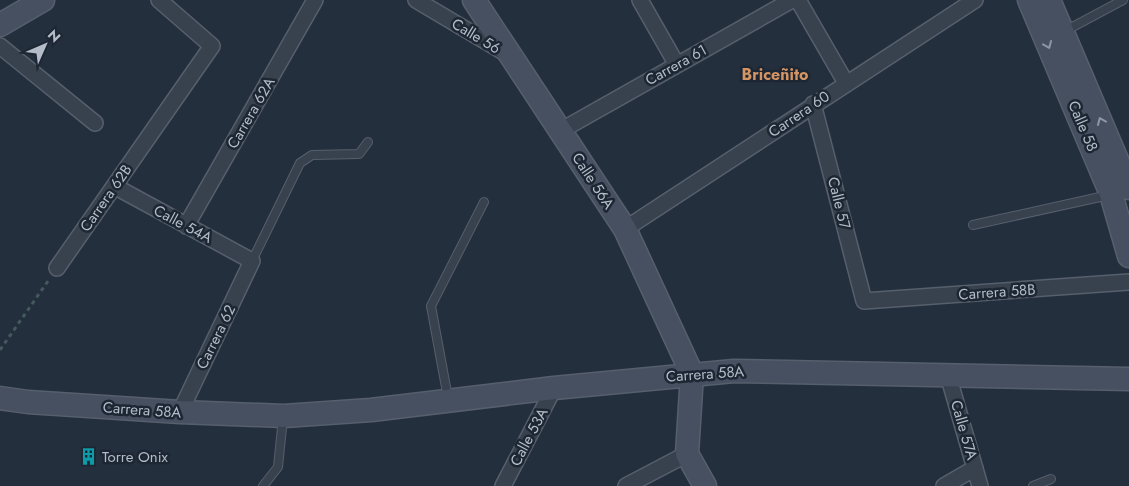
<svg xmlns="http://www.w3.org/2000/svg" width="1129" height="486" viewBox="0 0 1129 486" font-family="Jost,sans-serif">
  <rect width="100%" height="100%" fill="#242f3e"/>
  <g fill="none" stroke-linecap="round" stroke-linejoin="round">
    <defs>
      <path id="lane" d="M1065,31L1123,0
        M973,225L1109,195
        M252,261L300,163L312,155L359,154L368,142
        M448,398L431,306L484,202
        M263,486L278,467L283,418
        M1033,486L1051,479"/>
      <path id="street" d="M416,0L507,54
        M640,0L677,65
        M798,0L846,83
        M0,46L95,123
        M813,104L864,301L1129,282
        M560,131L792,0
        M114,186L252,261L180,412
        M186,226L315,0
        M625,229L975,0
        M57,268L212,46L159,0
        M948,375L980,486
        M503,486L554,388
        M626,486L687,454
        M944,486L975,468"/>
      <path id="secondary" d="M474,0L625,229L692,374L687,454L705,486
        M1029,0L1111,194L1129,256
        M1049,0L1129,188
        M0,25L43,0
        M0,398L28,402L180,412L284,416L371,410L554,388L734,371L1129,379"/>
    </defs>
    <use href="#lane" stroke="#565f6c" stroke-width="10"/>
    <use href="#street" stroke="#565f6c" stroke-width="18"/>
    <use href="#secondary" stroke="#565f6c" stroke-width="25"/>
    <path stroke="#44595c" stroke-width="3" stroke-dasharray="4 4" stroke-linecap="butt" d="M0,350L48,281"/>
    <use href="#lane" stroke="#38414e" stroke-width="8"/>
    <use href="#street" stroke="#38414e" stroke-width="15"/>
    <use href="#secondary" stroke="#465061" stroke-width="22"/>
  </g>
  <defs><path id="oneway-chevron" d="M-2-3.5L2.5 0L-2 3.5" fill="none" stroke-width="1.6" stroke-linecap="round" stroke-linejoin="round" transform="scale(1.25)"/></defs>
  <g stroke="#8e96a5">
    <use href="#oneway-chevron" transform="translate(1048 45) rotate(67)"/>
    <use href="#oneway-chevron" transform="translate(1101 121) rotate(-113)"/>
  </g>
  <defs>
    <symbol id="building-bare" viewBox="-9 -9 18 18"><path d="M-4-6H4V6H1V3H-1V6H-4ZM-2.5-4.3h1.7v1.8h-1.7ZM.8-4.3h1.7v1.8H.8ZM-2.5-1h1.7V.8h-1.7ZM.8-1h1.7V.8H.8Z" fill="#0f9aa8" stroke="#1d2633" stroke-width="2.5" paint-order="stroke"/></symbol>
  </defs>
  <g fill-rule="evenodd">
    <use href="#building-bare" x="76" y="444" width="25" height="25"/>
  </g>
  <g text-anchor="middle" stroke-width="5" stroke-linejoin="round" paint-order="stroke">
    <g font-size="15" fill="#b4bcc9" stroke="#1d2633">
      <text transform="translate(476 36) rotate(31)" y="5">Calle 56</text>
      <text transform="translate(676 65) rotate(-29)" y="5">Carrera 61</text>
      <text transform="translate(251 113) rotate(-60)" y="5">Carrera 62A</text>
      <text transform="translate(799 114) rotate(-34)" y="5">Carrera 60</text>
      <text transform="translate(1083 126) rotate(67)" y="5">Calle 58</text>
      <text transform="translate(593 181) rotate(57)" y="5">Calle 56A</text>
      <text transform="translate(106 198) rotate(-55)" y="5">Carrera 62B</text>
      <text transform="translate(839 203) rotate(76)" y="5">Calle 57</text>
      <text transform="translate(183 224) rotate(28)" y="5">Calle 54A</text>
      <text transform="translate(997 292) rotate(-4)" y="5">Carrera 58B</text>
      <text transform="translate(216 337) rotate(-64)" y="5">Carrera 62</text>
      <text transform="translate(705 374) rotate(-4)" y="5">Carrera 58A</text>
      <text transform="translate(142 410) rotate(4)" y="5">Carrera 58A</text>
      <text transform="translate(964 430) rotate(74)" y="5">Calle 57A</text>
      <text transform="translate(529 437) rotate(-62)" y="5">Calle 53A</text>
    </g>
    <g font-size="15" fill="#b4bcc9" stroke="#1d2633" text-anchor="start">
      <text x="102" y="462">Torre Onix</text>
    </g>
    <g font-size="16" font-weight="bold" fill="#d59563" stroke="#1d2633">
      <text x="775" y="80">Briceñito</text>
    </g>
  </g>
  <g transform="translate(45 45) rotate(45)" stroke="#1d2633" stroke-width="4" paint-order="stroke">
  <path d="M0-4L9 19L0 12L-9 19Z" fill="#b4bcc9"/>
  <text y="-8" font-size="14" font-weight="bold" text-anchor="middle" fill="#b4bcc9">N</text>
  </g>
</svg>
